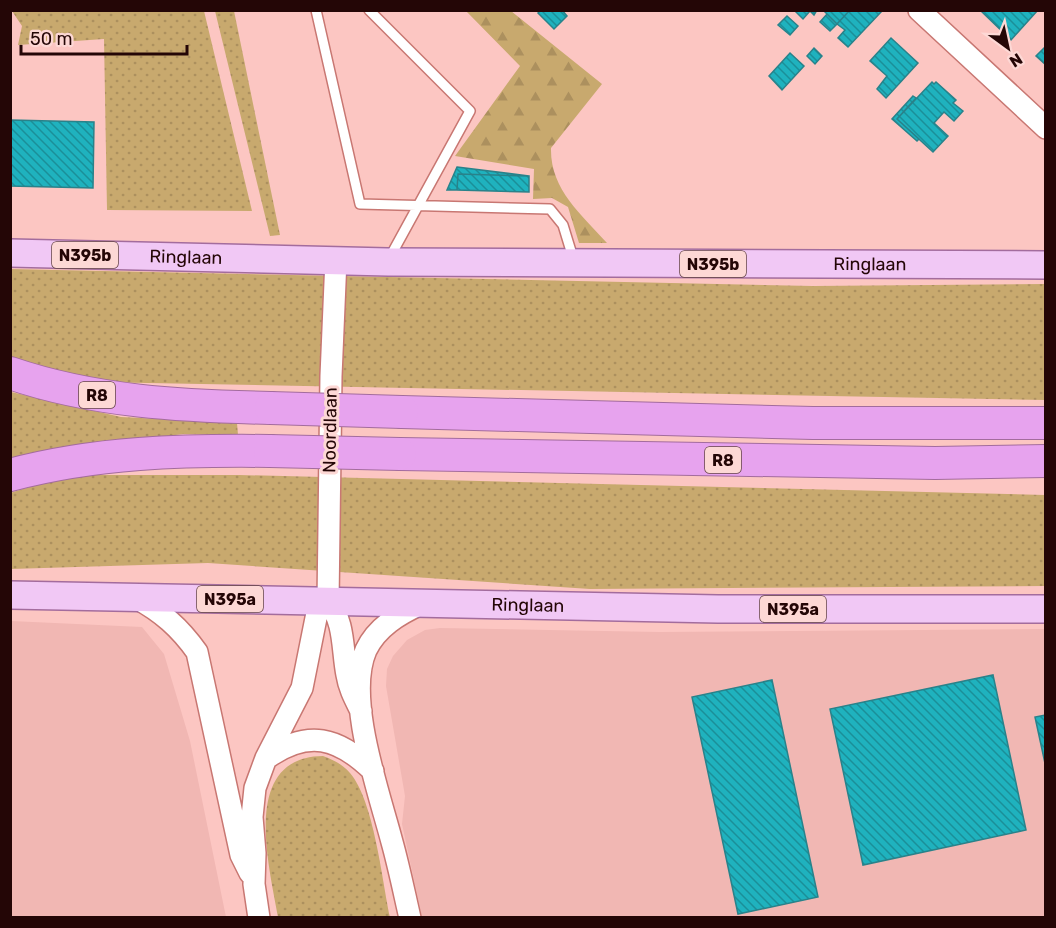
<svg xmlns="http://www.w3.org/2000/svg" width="1056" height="928" viewBox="0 0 1056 928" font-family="Rubik,sans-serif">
  <defs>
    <pattern id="grass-dots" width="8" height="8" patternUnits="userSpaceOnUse" patternTransform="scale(1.5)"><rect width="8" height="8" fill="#c8a96e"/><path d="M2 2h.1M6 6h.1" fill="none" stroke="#ac905e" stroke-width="1.8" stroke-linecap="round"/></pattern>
    <pattern id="forest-firs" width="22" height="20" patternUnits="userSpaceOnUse" patternTransform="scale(1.5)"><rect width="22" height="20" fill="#c8a96e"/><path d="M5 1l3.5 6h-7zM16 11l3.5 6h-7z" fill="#ac905e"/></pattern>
    <pattern id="building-back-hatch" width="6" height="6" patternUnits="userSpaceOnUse" patternTransform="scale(1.5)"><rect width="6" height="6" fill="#1fb2be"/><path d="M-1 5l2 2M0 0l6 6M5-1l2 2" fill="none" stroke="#1b8f98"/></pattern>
  </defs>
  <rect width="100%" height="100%" fill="#fcc6c2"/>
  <path fill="#f1b7b3" d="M11,621L142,627L164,654L190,741L226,917H11Z
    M440,628L659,632L1045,629V917H422L402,824L405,796L386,686L387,669L393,656L407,640L425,630Z"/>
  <path fill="url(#grass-dots)" d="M12,11H204L252,211L107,210L104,39L18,45L22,26Z
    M215,11H234L280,235L270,236Z
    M10,269L813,286L1045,284V400L93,382L11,357Z
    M11,392L121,417L237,423L238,435L183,434L74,449L11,461Z
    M69,475H239L1045,495V586L590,589L208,563L11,569L10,493Z
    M323,756C334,760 342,764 350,773C374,801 382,880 390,917H278C269,865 240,757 323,756Z"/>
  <path fill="url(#forest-firs)" d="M466,11H511L602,84L551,148C550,189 581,214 607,243H579L568,207L552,198L533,199L534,169L455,156L520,66Z"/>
  <path fill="url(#building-back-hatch)" stroke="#29828a" stroke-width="1.5" d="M541,10H562L567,16L554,29L538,13Z
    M794,10H817L814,15L810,11L803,19Z
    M823,10H850L837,24Z
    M850,10L882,11L848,47L838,38L845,30L837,24Z
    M980,10H1038L1011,40Z
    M827,14L837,24L830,31L820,22Z
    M787,16L798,26L790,35L778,25Z
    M891,38L918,63L886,98L877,89L887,76L870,61Z
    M1046,46V65L1036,56Z
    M814,48L822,56L815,64L807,56Z
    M790,53L804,66L782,90L769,76Z
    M932,82L934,84L936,82L956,100L953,103L963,111L954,121L944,112L934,123L948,136L933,152L897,119Z
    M913,96L916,98L897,119L919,139L917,141L892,119Z
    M10,120L94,122L93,188L10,186Z
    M457,167L529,176L458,174L457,190H447Z
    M458,174L529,176V192L457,190Z
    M993,675L1026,830L863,865L830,709Z
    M772,680L818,897L738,914L692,697Z
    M1046,715V768L1035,717Z"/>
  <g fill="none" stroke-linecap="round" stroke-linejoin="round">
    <defs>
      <path id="service" d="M316,10L360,204L550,209L563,225L574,261
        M369,10L470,111L390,257"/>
      <path id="tertiary" d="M919,10L1046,128
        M336,259L331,376L328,602C345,621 342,650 347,675C349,688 355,699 361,711
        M136,598C162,612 180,628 197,652L241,855L250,873
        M267,758C308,729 338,737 373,771
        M259,918L254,884L255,853L252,817L255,788L266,758L302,688L317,613L328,602
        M410,918C404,892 399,867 392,842C379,792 345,698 366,650C377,627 399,614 421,604"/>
      <g id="primary">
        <path id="s1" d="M10,253L388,262L1046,265"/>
        <path id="s2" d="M10,595L718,609H1046"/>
      </g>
      <path id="motorway" d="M10,373C95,402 182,406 271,408
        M402,412L813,423H1046
        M400,454L935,463L1046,461
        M10,475C96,452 182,450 270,451"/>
    </defs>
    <use href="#service" stroke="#c87772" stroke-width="12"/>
    <use href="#tertiary" stroke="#c87772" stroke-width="24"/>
    <use href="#primary" stroke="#a36c9d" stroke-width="30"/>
    <use href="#motorway" stroke="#a36c9d" stroke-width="34"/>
    <use href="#service" stroke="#fff" stroke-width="9"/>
    <use href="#tertiary" stroke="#fff" stroke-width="21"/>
    <use href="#primary" stroke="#f1c8f5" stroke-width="27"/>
    <use href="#motorway" stroke="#e7a3ee" stroke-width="32"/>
    <defs>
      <path id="motorway-bridge" d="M271,408L402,412
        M270,451L400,454"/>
    </defs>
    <use href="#motorway-bridge" stroke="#a36c9d" stroke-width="34" stroke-linecap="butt"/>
    <use href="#motorway-bridge" stroke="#e7a3ee" stroke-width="32"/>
  </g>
  <g text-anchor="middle" stroke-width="6" stroke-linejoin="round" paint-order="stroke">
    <g fill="#fdd8d5" stroke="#654544" stroke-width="1.5">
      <rect x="52" y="242" width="66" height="26" rx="4.5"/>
      <rect x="680" y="251" width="66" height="26" rx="4.5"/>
      <rect x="79" y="382" width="36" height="26" rx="4.5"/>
      <rect x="705" y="447" width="36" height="26" rx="4.5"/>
      <rect x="197" y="586" width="66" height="26" rx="4.5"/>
      <rect x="760" y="596" width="66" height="26" rx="4.5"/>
    </g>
    <g font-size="16" font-weight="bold" fill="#240606">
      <text x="85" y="261">N395b</text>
      <text x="713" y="270">N395b</text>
      <text x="97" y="401">R8</text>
      <text x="723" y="466">R8</text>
      <text x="230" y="605">N395a</text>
      <text x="793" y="615">N395a</text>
    </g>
    <g font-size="18" fill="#240606" stroke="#fdd8d5">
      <text dy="6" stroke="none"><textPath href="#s1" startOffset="176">Ringlaan</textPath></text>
      <text dy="6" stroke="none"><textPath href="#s1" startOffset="860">Ringlaan</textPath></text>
      <text transform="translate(330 430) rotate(-89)" y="6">Noordlaan</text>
      <text dy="6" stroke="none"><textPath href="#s2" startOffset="518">Ringlaan</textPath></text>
    </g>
  </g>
  <rect width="1056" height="928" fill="none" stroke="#240606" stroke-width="24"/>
  <g transform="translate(1008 48) rotate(147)" stroke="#fdd8d5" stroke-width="4.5" paint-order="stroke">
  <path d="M0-4.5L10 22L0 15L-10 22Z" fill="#240606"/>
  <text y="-9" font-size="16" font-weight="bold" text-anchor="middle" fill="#240606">N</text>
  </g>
  <path d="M21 45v9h166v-9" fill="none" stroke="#240606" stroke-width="3"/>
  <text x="30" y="45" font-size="18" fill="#240606" stroke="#fdd8d5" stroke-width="4.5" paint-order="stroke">50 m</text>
</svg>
